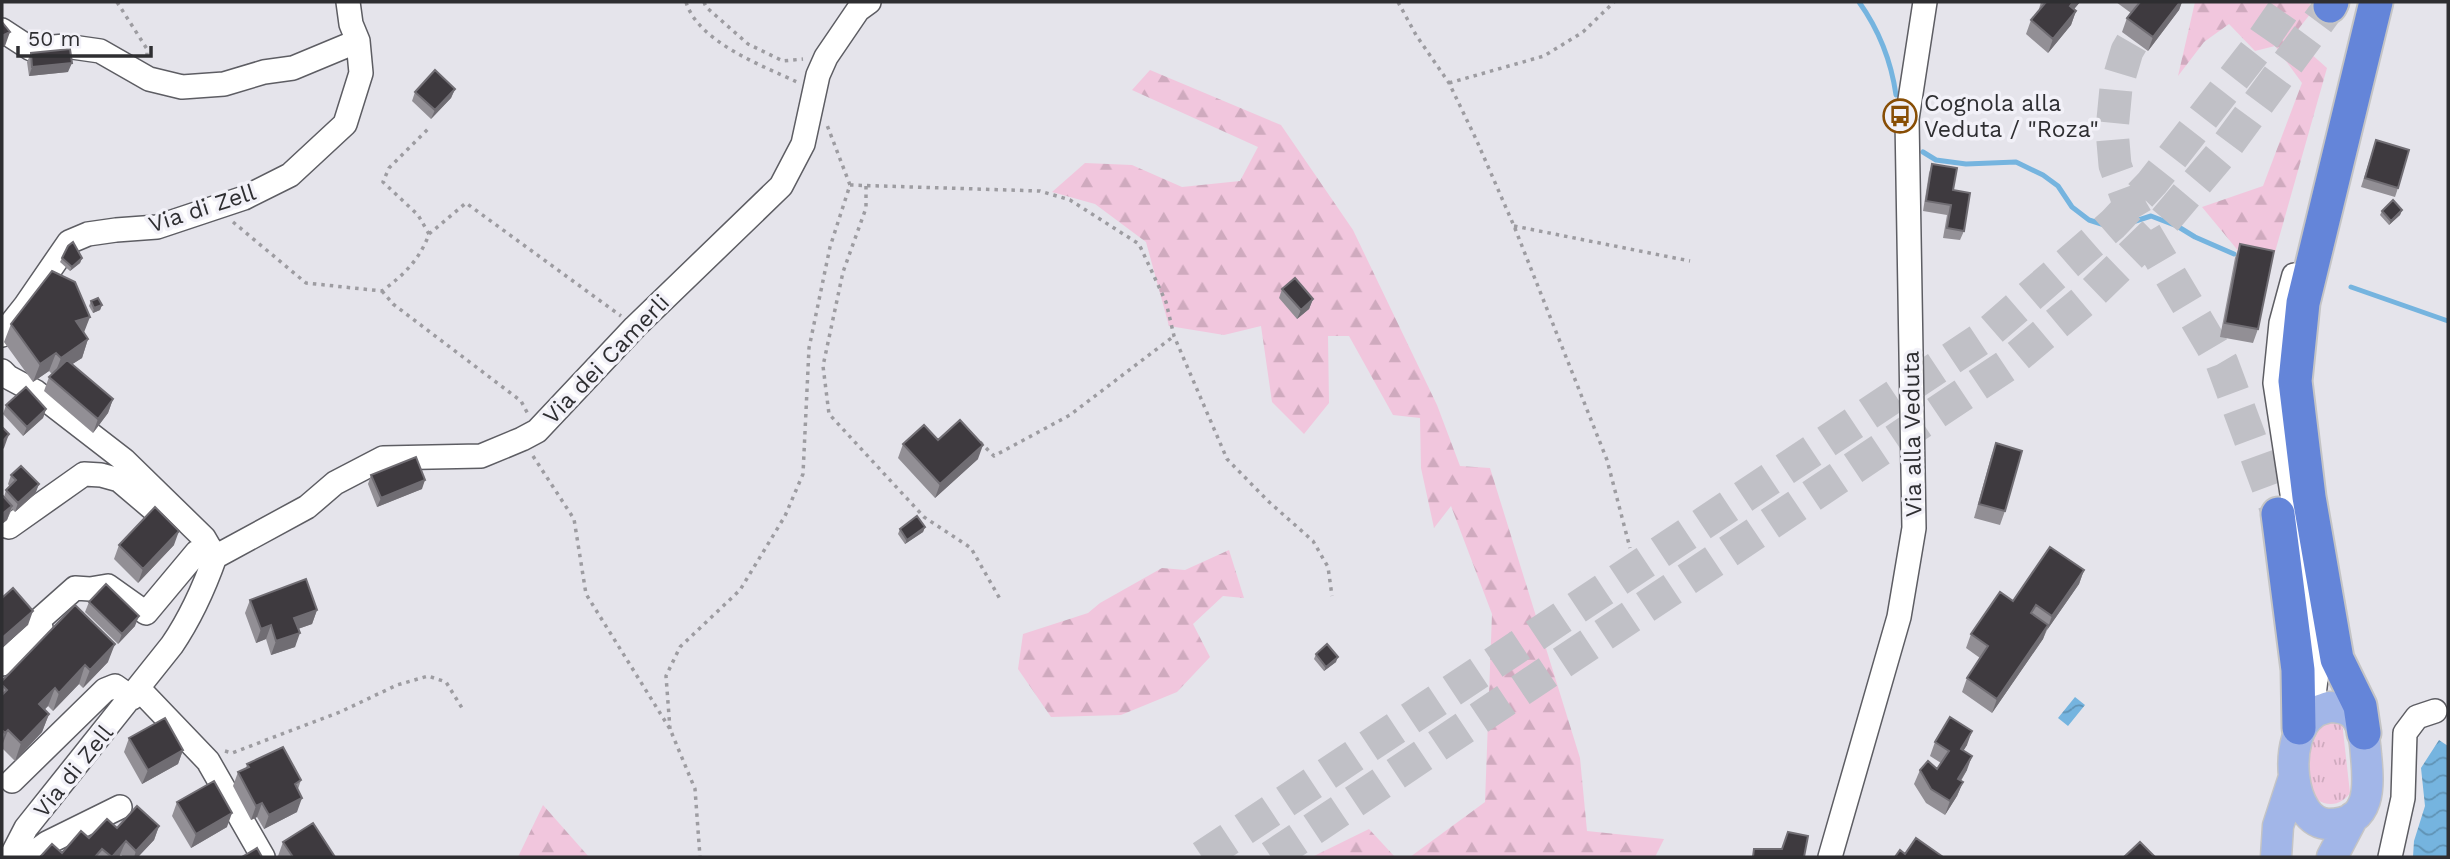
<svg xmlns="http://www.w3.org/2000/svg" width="2450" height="859" viewBox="0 0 2450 859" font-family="'Work Sans',sans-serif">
  <defs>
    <pattern id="grass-tufts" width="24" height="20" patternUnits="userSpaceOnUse" patternTransform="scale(1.75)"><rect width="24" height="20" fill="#f1c6dd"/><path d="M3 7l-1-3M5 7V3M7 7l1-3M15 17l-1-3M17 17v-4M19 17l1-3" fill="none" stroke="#cfaabe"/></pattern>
    <pattern id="forest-firs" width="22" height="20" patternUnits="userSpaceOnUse" patternTransform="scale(1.75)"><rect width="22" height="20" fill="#f1c6dd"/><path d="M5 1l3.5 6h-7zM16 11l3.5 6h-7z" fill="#cfaabe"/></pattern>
    <pattern id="water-waves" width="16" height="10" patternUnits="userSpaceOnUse" patternTransform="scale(1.75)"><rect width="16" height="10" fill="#75b4df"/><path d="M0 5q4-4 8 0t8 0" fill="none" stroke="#6093b5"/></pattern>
  </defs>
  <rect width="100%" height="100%" fill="#e5e4eb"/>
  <path fill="url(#grass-tufts)" d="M2322,716L2342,722L2350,793C2346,799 2339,804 2331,804C2305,804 2305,768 2301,749Z"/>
  <path fill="url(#forest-firs)" d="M2195,2H2307L2315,8L2292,37L2327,68L2275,252L2240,253L2202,207L2263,186L2302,83L2275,46L2255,51L2229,24L2204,42L2178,76Z
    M1150,70L1281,125L1353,230L1437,405L1460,466L1490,468L1580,758L1587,831L1664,839L1655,857H1410L1485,802L1492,614L1451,506L1434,528L1421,468L1420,418L1393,415L1349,336H1328L1329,403L1304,434L1272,402L1261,326L1224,335L1169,326L1146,242L1095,204L1052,192L1085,163L1132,165L1182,187L1240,181L1258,147L1132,90Z
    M1229,550L1244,598L1223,596L1193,624L1210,657L1177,692L1121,715L1051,717L1018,669L1023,634L1088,613L1100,603L1162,568L1185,570Z
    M543,805L589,857H518Z
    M1369,829L1395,857H1312Z"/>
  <path fill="url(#water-waves)" d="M2075,697L2085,705L2068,726L2058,718Z
    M2439,740L2448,746V857H2413L2414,841L2425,806L2421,768Z"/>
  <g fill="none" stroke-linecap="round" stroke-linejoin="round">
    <path stroke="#75b4df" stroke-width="5" d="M1859,2C1879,30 1891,60 1896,95
      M1923,152L1936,160L1966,164L2016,162L2043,175L2058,186L2072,207L2089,220L2114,228L2151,216L2177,226L2195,237L2234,254
      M2351,287L2448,321"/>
    <path stroke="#c0c0c6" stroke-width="33" stroke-dasharray="33 17" stroke-linecap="butt" d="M2160,2L2146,18L2127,51L2116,88L2112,130L2115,165L2131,209L2222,363L2278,514
      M1202,857L1982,338L2113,224L2152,183L2255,51L2289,2
      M1271,857L2006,366L2087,298L2154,233L2220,155L2330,6"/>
    <defs>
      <path id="minor" d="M2,30L31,49L65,46L100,51L149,79L182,87L224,84L264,72L293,68L358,41
        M2294,275L2281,323L2275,383L2318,663L2314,695L2315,711
        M2,335L25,306L69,242L88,234L116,230L157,227L244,198L290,175L345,124L361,73L358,41L351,24L348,2
        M2,371L8,377L36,392L124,460L204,538L215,557C204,588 191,617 172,645L26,828L11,857
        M9,527L84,474L101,475L119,480L152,508
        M215,557L307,507L335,483L383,458L481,456L522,439L537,431L635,327L781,186L803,144L818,75L826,57L858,10L869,2
        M2,664L41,628L39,620L75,588L90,589L108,586L146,613L197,552L210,548
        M139,689L208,761L263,857
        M12,781L105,690L115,686L132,698
        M28,857L47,843L120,807
        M1830,857L1899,617L1914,528L1907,119L1925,2
        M2390,857L2403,798L2405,733L2417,717L2435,711"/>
      <path id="major" d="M2329,707C2338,707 2347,708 2354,715C2364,726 2365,742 2366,755C2369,785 2372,824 2329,824C2289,824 2281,735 2314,713C2318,710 2324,709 2329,707Z
        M2276,857L2278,826L2293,780
        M2332,857L2353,817"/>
      <path id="highway" d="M2330,6L2332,2
        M2278,514L2298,670L2299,728
        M2364,733L2360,706L2337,659L2309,497L2295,381L2303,303L2376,2"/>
    </defs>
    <use href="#minor" stroke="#5d5d63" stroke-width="26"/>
    <use href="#major" stroke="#c4c4c5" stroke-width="33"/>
    <use href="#highway" stroke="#c4c4c5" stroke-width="37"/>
    <path stroke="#9d9ca1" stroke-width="3.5" stroke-dasharray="3.5 5" stroke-linecap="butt" d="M117,2L147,49V56
      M686,2C698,42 763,66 797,82
      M704,2L706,7L748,44L783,61L803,59
      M1398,2L1416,35L1449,83L1476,139L1514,226L1607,460L1630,548
      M1449,83L1544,56L1583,32L1614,2
      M850,185L1040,191L1070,200L1139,244L1166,302L1174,336L1227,459L1268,501L1313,541L1328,567L1332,596
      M866,186V208L843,272L823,366L829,414L924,517L971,548L1000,599
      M233,222L306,283L382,291C404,275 420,259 429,234L418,215L383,182L389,168L429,128
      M1514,226L1690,261
      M429,234L466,203L621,316
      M382,291L393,304L521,401L528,414
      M980,442L994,456L1070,415L1174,336
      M533,456L574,519L586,594L670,729L695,789L700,857
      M670,729L666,676L680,647L740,590L785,516L803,474L809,348L830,247L850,185L827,125
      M225,751L232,753L340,712L397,685L428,676L446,682L462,708"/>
    <use href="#minor" stroke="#fff" stroke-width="23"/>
    <use href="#major" stroke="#a2b6e8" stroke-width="30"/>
    <use href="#highway" stroke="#6485d9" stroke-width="33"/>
  </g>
  <path fill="#928f95" d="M2041,2H2080L2074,9L2076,11L2071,25L2048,53L2026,34L2031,20L2040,10L2039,9Z
    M2116,2H2182L2179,10L2148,51L2122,32L2127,18L2131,13Z
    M31,53L68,72L29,76L27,62Z
    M455,89L451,98L431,119L412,101L415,92Z
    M2376,140L2398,188L2395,197L2361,187Z
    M1932,164L1953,190L1964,231L1960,240L1943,238L1947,215L1923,211L1929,173Z
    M2402,210L2400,215L2389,225L2380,215L2382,211Z
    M2240,244L2258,329L2253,343L2220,337L2235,258Z
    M62,258H82L80,263L70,271L60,262Z
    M1282,289L1313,299L1309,309L1297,319L1279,298Z
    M91,301L102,305L100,310L93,313L89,306Z
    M11,324L84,332L88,339L82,358L72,364L113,399L108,413L93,433L44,391L49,377L52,374L49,371L33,382L4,342Z
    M6,405L46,409L43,418L23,436L3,414Z
    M938,440L978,459L935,498L898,458L903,444Z
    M1996,443L2005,511L2000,525L1974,518L1991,457Z
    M11,475L39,484L35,494L15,512L12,509L7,520L2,524V495L4,497L6,490L10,487L8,484Z
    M371,475L422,489L377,507L368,484Z
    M925,527L923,532L905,544L898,534L900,529Z
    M119,545H174L138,583L114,559Z
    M2084,570L2079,584L2047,630L2043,639L1992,713L1962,692L1967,678L1980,658L1966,648L1971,634L2013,601Z
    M250,600L317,610L312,624L298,629L295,647L271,655L266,639L256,643L245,613Z
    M89,602L135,626L118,644L85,612Z
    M1316,654L1336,662L1324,671L1314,659Z
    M108,662L83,688L79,684L53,711L48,706L44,710L49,714L42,732L15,761L2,748V681Z
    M129,738L183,750L178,764L142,784L124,752Z
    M1935,742L1967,745L1963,750L1967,770L1961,781L1963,782L1957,796L1945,815L1926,803L1914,784L1920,770L1937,769L1941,763L1930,756Z
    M247,764L301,780L298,789L297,812L264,829L257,817L251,820L233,786L238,772L246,768Z
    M177,802L227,827L191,848L172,816Z
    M159,826L154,840L138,857H123L121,855L119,857H40L62,853L89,838L117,828Z
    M283,842L335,857H279L278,856Z"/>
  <path fill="#706d73" d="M2073,2H2080L2065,20L2070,6Z
    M2180,2H2182L2179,10L2148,51L2153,37Z
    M2076,11L2071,25L2048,53L2053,39Z
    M10,32L5,46L2,48V36Z
    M72,63L68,72L29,76L32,67Z
    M455,89L451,98L431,119L435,110Z
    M2402,210L2400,215L2389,225L2391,221Z
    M82,258L80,263L70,271L72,267Z
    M1313,299L1309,309L1297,319L1301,310Z
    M102,305L100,310L93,313L94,308Z
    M90,317L83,335L76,321Z
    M88,339L82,358L54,376L61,358Z
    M56,353L49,371L33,382L40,364Z
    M113,399L108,413L93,433L98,419Z
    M46,409L43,418L23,436L27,427Z
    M9,434L4,448L2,450V442Z
    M983,445L978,459L935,498L940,484Z
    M425,480L422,489L377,507L381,498Z
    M39,484L35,494L15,512L18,503Z
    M12,506L7,520L2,524V514Z
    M925,527L923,532L905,544L907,540Z
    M179,531L174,545L138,583L143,569Z
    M2084,570L2079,584L2047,630L2052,616Z
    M317,610L312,624L289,632L294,618Z
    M33,611L28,625L2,648V638Z
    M139,616L135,626L118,644L122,634Z
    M271,625L266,639L256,643L261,629Z
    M2048,625L2043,639L1992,713L1997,699Z
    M300,633L295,647L271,655L276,641Z
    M115,644L108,662L83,688L90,670Z
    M1338,657L1336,662L1324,671L1326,667Z
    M85,665L79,684L53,711L59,693Z
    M55,688L48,706L32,723L39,704Z
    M49,714L42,732L15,761L21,743Z
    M8,730L2,746V741L5,733Z
    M1972,731L1967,745L1956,763L1961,749Z
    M183,750L178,764L142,784L148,770Z
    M1972,756L1967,770L1953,793L1958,779Z
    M1963,782L1957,796L1945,815L1950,801Z
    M302,798L297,812L264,829L269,815Z
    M262,803L257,817L251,820L256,806Z
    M232,813L227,827L191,848L196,834Z
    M159,826L154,840L138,857H134L136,851Z
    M126,841L119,857H112Z"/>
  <path fill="#3e3a3f" stroke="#706d73" stroke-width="2" d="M2046,2H2073L2070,6L2076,11L2053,39L2031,20Z
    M2140,2H2180L2153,37L2127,18Z
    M2,22L10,32L2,36Z
    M70,49L72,63L32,67L31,53Z
    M435,70L455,89L435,110L415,92Z
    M2376,140L2409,150L2398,188L2365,178Z
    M1932,164L1957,168L1953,190L1970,193L1964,231L1947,228L1951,205L1926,201Z
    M2393,200L2402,210L2391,221L2382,211Z
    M73,242L82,258L72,267L62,258L68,246Z
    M2240,244L2274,251L2258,329L2225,323Z
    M52,271L75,282L90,317L76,321L88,339L61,358L56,353L40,364L11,324Z
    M1295,278L1313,299L1301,310L1282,289Z
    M98,298L102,305L94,308L91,301Z
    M67,360L113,399L98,419L49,377Z
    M26,387L46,409L27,427L6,405Z
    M960,420L983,445L940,484L903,444L924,425L938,440Z
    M2,427L9,434L2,442Z
    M1996,443L2022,451L2005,511L1979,504Z
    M416,457L425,480L381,498L371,475Z
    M21,466L39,484L18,503L6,490L16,480L11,475Z
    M2,495L12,506L2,514Z
    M155,507L179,531L143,569L119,545Z
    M917,516L925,527L907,540L900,529Z
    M2050,547L2084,570L2052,616L2036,605L2031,613L2048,625L1997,699L1967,678L1988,646L1971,634L2000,592L2013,601Z
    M306,579L317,610L294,618L300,633L276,641L271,625L261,629L250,600Z
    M106,584L139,616L122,634L89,602Z
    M13,588L33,611L2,638V598Z
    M75,605L115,644L90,670L85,665L59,693L55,688L39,704L49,714L21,743L8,730L5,733L2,730V695L7,690L2,685V681Z
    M1327,644L1338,657L1326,667L1316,654Z
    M1950,717L1972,731L1961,749L1972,756L1958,779L1963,782L1950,801L1931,789L1920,770L1928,761L1937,769L1949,751L1935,742Z
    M165,718L183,750L148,770L129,738Z
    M283,747L301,780L295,784L302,798L269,815L262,803L256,806L238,772L249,767L247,764Z
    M214,781L232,813L196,834L177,802Z
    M137,806L159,826L136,851L126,841L112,857L102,849L95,857H40L52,844L62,853L81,831L89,838L107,819L117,828Z
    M313,823L335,857H293L283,842Z
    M1788,832L1808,836L1804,857H1753L1754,849H1782Z
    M1916,838L1943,857H1895L1900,850L1905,854Z
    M2140,842L2155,857H2124Z
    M257,848L262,857H242Z"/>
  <defs>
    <symbol id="bus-ring" viewBox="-11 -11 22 22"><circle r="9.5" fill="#f2f1f8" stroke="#884e05" stroke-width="1.5"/><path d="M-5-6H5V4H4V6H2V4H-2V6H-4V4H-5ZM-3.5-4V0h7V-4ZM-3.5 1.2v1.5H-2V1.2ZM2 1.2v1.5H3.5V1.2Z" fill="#884e05"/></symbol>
  </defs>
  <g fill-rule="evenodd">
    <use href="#bus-ring" x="1881" y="97" width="38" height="38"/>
  </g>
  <g text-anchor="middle" stroke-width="7" stroke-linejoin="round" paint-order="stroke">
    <g font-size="23" fill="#2e2e31" stroke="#f2f1f8" text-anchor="start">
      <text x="1924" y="111">Cognola alla<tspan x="1924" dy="26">Veduta / "Roza"</tspan></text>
    </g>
    <g font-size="23" fill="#2e2e31" stroke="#f2f1f8">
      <text transform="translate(202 208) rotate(-18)" y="8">Via di Zell</text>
      <text transform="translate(606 359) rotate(-46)" y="8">Via dei Camerli</text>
      <text transform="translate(1912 434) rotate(-91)" y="8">Via alla Veduta</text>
      <text transform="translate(73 771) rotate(-51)" y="8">Via di Zell</text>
    </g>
  </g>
  <rect width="2450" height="859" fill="none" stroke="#2e2e31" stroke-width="7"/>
  <path d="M18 46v10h133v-10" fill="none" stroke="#2e2e31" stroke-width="3.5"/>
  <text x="28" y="46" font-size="21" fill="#2e2e31" stroke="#f2f1f8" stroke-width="5" paint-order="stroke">50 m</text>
</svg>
